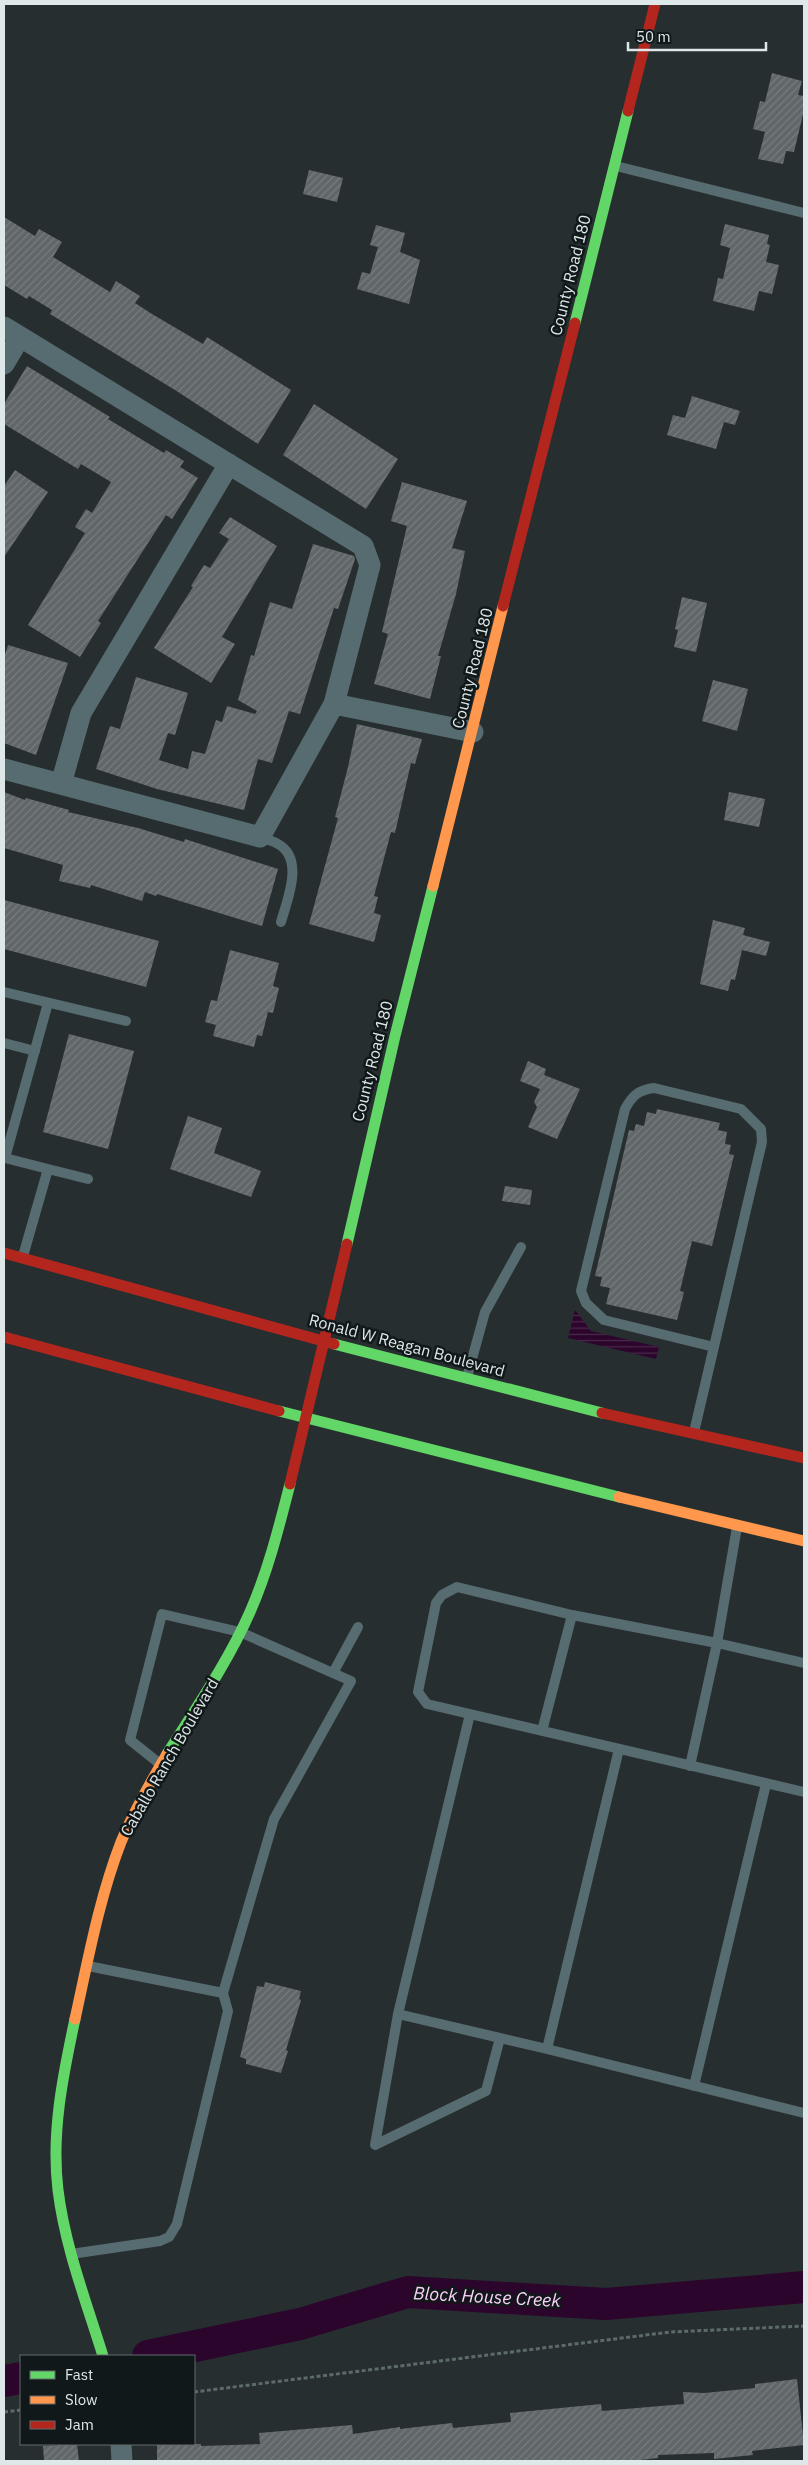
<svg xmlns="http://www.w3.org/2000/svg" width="808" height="2465" viewBox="0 0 808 2465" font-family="'IBM Plex Sans',sans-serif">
  <defs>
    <pattern id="water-rules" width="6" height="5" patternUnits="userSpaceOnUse" patternTransform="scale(1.25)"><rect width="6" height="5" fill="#2c052c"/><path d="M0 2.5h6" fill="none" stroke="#4a294b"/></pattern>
    <pattern id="building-hatch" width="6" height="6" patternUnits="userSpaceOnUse" patternTransform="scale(1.25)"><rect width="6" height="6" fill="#616769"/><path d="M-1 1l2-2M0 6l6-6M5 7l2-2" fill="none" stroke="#777d7e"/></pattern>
  </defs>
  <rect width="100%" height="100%" fill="#272e30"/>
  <path fill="url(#water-rules)" d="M575,1310L591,1331L659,1347L656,1359L568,1338Z"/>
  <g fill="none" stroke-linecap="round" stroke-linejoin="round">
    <path stroke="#2c052c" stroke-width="32" d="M148,2356L300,2324L408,2292L606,2304L804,2287
      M4,2381L21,2378"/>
  </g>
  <path fill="url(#building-hatch)" d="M772,73L802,81L798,95L804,96V110L794,152L786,151L783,164L758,159L765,132L753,129L760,101L765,102Z
    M309,170L343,178L337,202L303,194Z
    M4,217L35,236L39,229L62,242L53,257L110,292L116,281L140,296L135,303L152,314L203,344L207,337L291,390L258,444L175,390L50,314L52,310L29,296L27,299L4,285Z
    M725,224L769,235L767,244L770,245L766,262L779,265L772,294L759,291L754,311L713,301L718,278L723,279L730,248L720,245Z
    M376,225L405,233L400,252L420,260L409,304L357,289L362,272L370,274L378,247L370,245Z
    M27,366L110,417L108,419L164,453L166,450L184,461L180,467L198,478L172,519L166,515L98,621L101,623L80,657L28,625L85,533L75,527L86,509L92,513L111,482L81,464L78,469L4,424V404Z
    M692,396L740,411L735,425L724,422L716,449L667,435L673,415L685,418Z
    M314,404L398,459L366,509L283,455Z
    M15,470L48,492L4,557V486Z
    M402,482L467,501L452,548L465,551L456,594L438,656H441L430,699L374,684L388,634L382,632L407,526L391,521Z
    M230,517L277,546L222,637L235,644L211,683L154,648L193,587L191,586L204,565L210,568L229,539L219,533Z
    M313,544L354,556L355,559L338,609L334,608L300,714L289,711L272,763L258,759L244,810L157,789L96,769L110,726L120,729L136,677L188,693L175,735L168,733L159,760L188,769L192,751L205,754L216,720L222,722L227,706L255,714L257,711L238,700L251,655L254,656L270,602L292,609Z
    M682,597L707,603L696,652L674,647L678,630L675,629Z
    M8,645L68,663L36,755L4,743V658Z
    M713,680L748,689L737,731L702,721Z
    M357,724L422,739L415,764L411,763L395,833L391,832L374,896L378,897L374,913L381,915L374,942L309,924L338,818L335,817L348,767Z
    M4,792L25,800L26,798L69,810L68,812L138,828L184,842L185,839L278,869L262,926L157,894L156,896L145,892L142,901L91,885L90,888L59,881L63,865L4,848Z
    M729,792L765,799L759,827L724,820Z
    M4,900L159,941L146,987L4,949Z
    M713,920L745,928L743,935L770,942L766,956L742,950L735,980L731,979L728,991L700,984Z
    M230,950L279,963L273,986L279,988L273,1013L268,1012L262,1036L257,1035L254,1047L213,1036L216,1025L205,1022L211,1000L217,1001Z
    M69,1034L134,1051L108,1149L43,1132Z
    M528,1061L546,1069L544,1075L580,1089L557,1139L528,1127L537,1107L534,1102L540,1089L520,1081Z
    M657,1109L720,1123L718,1130L727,1132L725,1144L731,1145L729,1154L734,1155L712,1246L692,1241L680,1291L684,1292L677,1320L606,1304L610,1288L600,1286L602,1277L595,1276L629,1130L634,1131L636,1124L644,1126L647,1112L656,1114Z
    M188,1116L222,1128L214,1153L261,1171L251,1197L170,1169Z
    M505,1186L532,1190L530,1205L502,1201Z
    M265,1982L301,1991L299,1999L301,2000L286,2050L288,2051L281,2073L246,2064V2059L240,2057L257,1986L264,1987Z
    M797,2379L804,2445L752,2451L753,2455L714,2459V2453L658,2455V2458L632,2461H157V2444H201V2446L260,2444L259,2433L352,2425L353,2434L400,2427V2429L452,2423L453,2428L511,2422L510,2413L601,2404L602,2411L684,2404L683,2392L704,2393L755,2388V2384Z
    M77,2444L79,2461H44L43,2446Z"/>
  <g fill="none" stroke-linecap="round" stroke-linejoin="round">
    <path stroke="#5d6a6c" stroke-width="3" stroke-dasharray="4 2.5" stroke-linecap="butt" d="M194,2392L670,2332L804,2326
      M4,2412L21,2410"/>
    <path stroke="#576c70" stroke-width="10" d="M616,166L804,213
      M260,837C266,839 273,841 278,844C305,859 287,900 281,922
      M4,992L126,1021
      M4,1043L35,1051
      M48,1169L88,1179
      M23,1256L48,1169L5,1158L48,1003
      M467,1377L485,1312L521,1247
      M694,1432L762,1142L761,1129L741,1109L654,1088C638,1090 632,1096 625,1109L581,1291L586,1303L604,1320L714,1347
      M737,1527L717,1643L804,1663
      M333,1673L358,1627
      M470,1714L398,2014L547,2049L619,1749
      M542,1731L572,1615
      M160,1764L130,1740L162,1614L240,1632L351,1681L274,1819L223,1993
      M690,1766L717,1643L572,1615L457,1587L442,1595L436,1603L418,1692L427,1704C553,1734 679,1763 804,1792
      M398,2014L375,2145L486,2091L500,2038
      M547,2049L804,2113
      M694,2086L766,1784
      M71,2254L160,2241L169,2237L177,2224L228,2011L223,1993L88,1966"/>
    <path stroke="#576c70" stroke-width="21" d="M4,327L363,546L370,565L334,704L260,837L4,769
      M4,364L20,337
      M334,704L473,732
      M61,784L81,713L229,464
      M121,2444L122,2461"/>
    <path stroke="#63d668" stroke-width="11" d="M575,323L628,111
      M347,1244L395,1036L433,886
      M334,1344L602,1413
      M279,1411L619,1497
      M167,1754C196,1708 228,1662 250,1612C268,1571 279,1527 290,1484
      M75,2019C63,2075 51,2133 58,2190C65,2247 86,2301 103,2356"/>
    <path stroke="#ff974d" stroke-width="11" d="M433,886L503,606
      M619,1497L804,1541
      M75,2019C88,1960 99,1899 121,1842C134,1811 150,1783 167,1754"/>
    <path stroke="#b3261e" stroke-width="11" d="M628,111L655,4
      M503,606L575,323
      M4,1253L334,1344
      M4,1337L279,1411
      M602,1413L804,1458
      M290,1484L347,1244"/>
  </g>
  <g text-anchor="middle" stroke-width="5" stroke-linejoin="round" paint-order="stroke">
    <g font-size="16" fill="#dfe8e9" stroke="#111819">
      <text transform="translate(570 275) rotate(-76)" y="6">County Road 180</text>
      <text transform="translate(472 668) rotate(-76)" y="6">County Road 180</text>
      <text transform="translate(372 1061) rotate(-76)" y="6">County Road 180</text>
      <text transform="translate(407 1345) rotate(15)" y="6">Ronald W Reagan Boulevard</text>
      <text transform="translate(169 1757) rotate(-60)" y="6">Caballo Ranch Boulevard</text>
    </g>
    <g font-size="18" font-style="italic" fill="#fdd1fa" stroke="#111819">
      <text transform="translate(487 2297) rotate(3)" y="6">Block House Creek</text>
    </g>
  </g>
  <rect width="808" height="2465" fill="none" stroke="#dfe8e9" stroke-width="10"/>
  <rect x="20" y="2355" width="175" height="90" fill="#111819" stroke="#636b6c"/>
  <rect x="30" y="2371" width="25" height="8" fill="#63d668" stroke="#636b6c"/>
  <text x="65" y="2380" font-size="15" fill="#dfe8e9">Fast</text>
  <rect x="30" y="2396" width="25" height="8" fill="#ff974d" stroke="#636b6c"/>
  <text x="65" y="2405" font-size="15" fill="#dfe8e9">Slow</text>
  <rect x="30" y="2421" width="25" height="8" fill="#b3261e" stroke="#636b6c"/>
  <text x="65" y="2430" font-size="15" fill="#dfe8e9">Jam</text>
  <path d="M628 42v8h138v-8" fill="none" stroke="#dfe8e9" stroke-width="2.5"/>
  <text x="636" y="42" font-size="15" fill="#dfe8e9" stroke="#111819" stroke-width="4" paint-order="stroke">50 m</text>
</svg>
